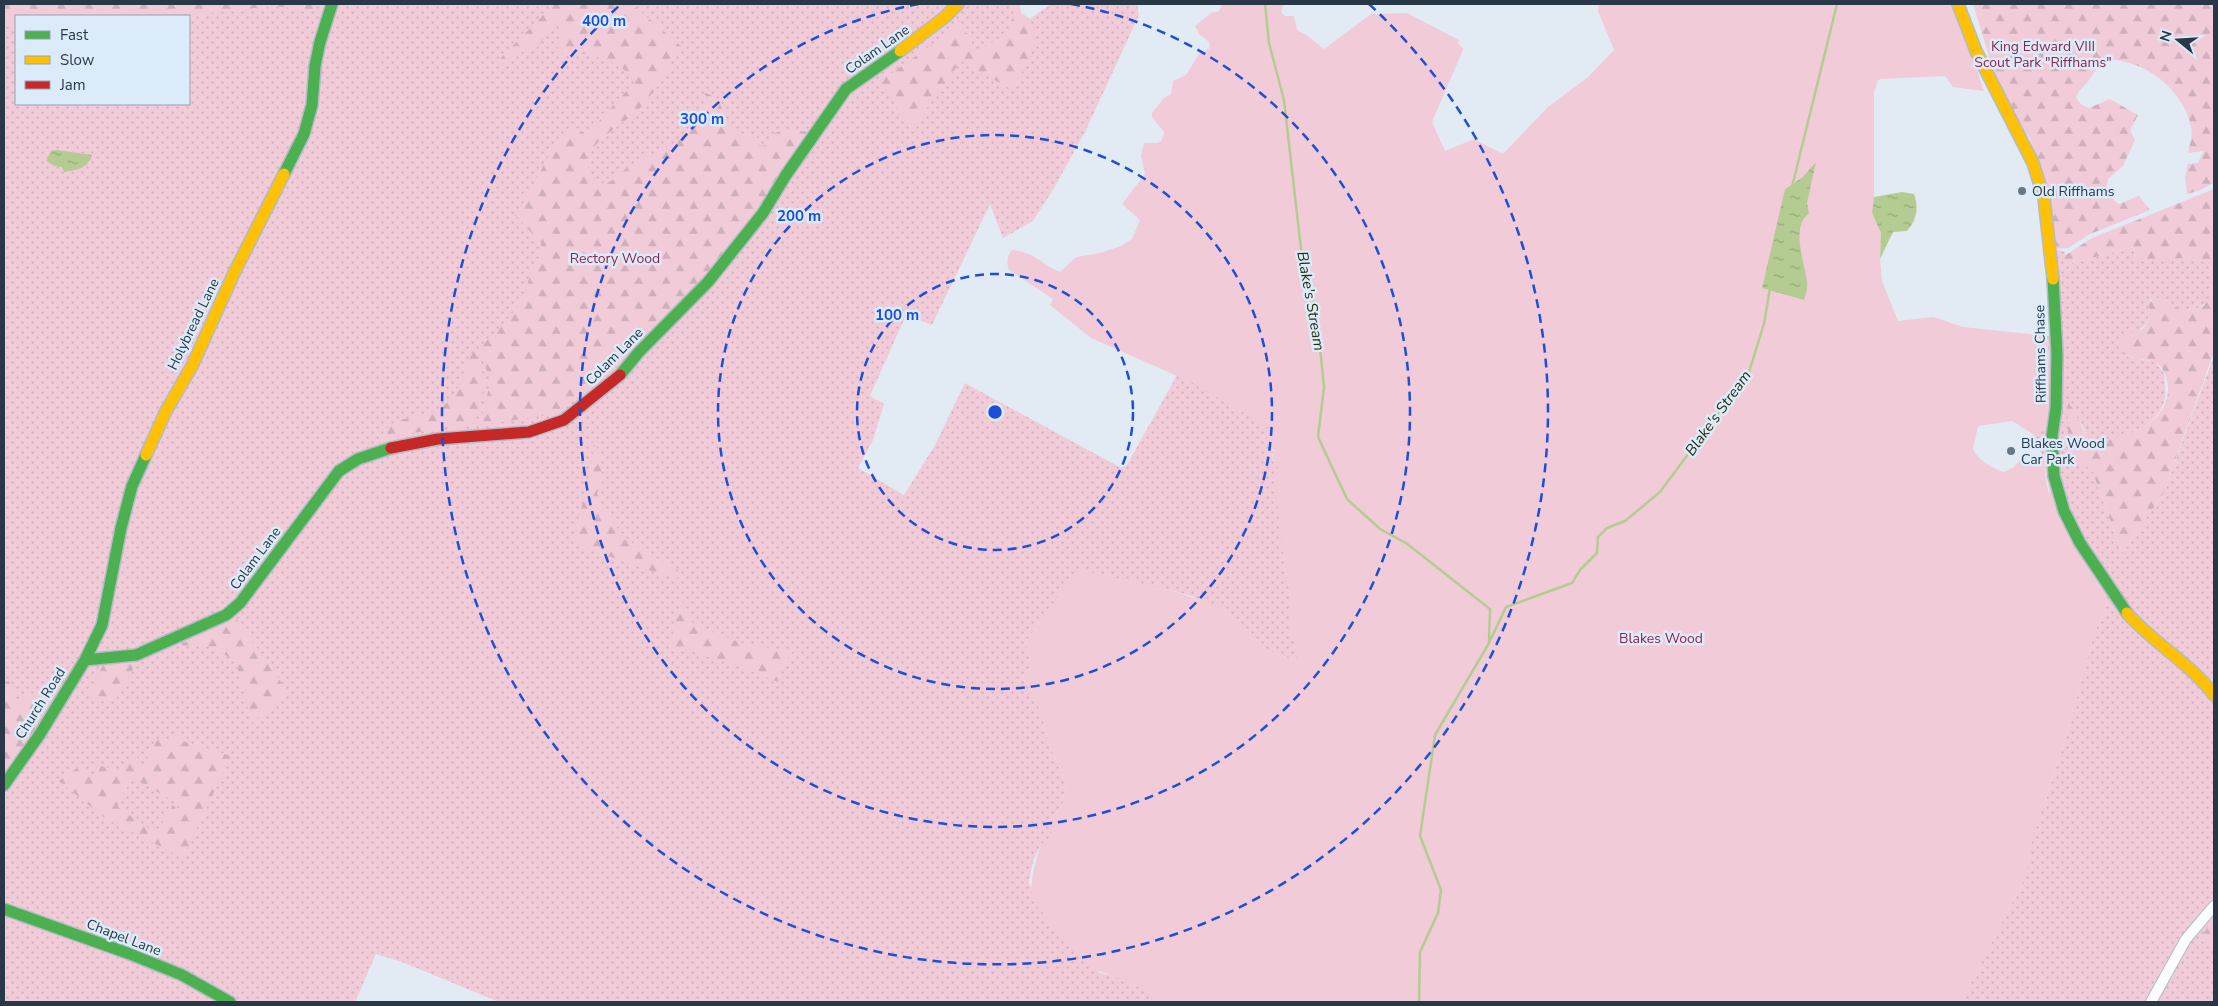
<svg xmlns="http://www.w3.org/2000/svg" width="2218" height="1006" viewBox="0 0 2218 1006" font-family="'Nunito Sans',sans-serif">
  <defs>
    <pattern id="grass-dots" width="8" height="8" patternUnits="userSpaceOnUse" patternTransform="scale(1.25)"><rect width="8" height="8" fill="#f1cbd8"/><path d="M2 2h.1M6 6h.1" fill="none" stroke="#cfafbb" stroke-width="1.8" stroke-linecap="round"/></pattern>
    <pattern id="forest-firs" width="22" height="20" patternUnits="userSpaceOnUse" patternTransform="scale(1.25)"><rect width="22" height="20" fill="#f1cbd8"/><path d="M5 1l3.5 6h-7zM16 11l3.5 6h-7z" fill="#cfafbb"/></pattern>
    <pattern id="water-ripples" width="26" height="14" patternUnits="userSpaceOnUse" patternTransform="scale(1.25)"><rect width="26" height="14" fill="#b4cc92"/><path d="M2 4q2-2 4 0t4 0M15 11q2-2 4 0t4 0" fill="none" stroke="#92a779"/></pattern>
  </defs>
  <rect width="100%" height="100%" fill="#e2ebf3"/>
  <path fill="url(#grass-dots)" fill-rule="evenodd" d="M4,4H1019L1021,13L1030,19L1051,4H1137L1139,15L1085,132L1054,188L1033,221L1003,238L990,204L932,325L906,315L870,396L884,404L873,440L858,468L904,495L935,445L965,383L1121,468L1127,465L1177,375L1193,380L1269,427L1266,446L1273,447L1272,460L1278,467L1284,562L1291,599V632L1297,651V661L1269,651L1247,635L1232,618L1194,597L1167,589L1136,584L1042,620L1026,641L1030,663L1026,681L1041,712L1050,747L1062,773L1068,795L1054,817L1052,835L1040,846L1033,861L1029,882L1036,905L1100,973L1122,978L1144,989L1164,1002H499L402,962L376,954L355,1002H4ZM16,16H189V104H16Z
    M2134,247L2136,260C2160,259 2188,254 2210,264C2213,282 2217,304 2194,309C2188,310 2181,311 2175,308C2169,305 2164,301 2158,298L2150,300C2149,321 2150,326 2129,335L2125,356L2155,362L2164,373C2165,383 2167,396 2163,405C2152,430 2119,440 2093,442L2086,435L2080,419L2092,470L2122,553L2163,494L2214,356V919L2199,939L2214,948V1002H1961L2027,874L2031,837L2047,796L2069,727L2094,633L2105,611L2107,599L2050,493L2042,455L2034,434L2051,393L2047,336H2060L2055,249L2065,252V265Z"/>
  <path fill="url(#forest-firs)" d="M4,4H317L315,11L274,6L184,16H16V27H4Z
    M554,4H632L682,47C674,54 672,60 668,69C662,81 650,97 641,107C628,121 594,139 588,157C584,169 595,179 604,184L611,181L628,167L673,144L683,135L709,101L704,93C725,96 722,121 736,131C741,135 749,134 755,136L759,139V146L769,145L770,136C782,128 794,129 807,132L754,214L710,271L678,302L633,352L559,413L484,425L480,422L489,388V376L478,349L505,323L523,299L531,272L540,255L541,243L515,215L529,194L554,145L567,129L577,128L586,135L634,83L627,72L618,65L589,54L561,53L557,46L564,25L562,23C551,26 542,41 535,50L514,53L500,66H493Z
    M1014,4H1019L1021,13L1030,19C1030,26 1035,31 1034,38C1034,55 1020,74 1012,90L961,61L912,129L905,121L881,81L948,33L962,17L960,29L972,36V48L979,50C1002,36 1013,35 1014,4Z
    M1973,4H2214V183L2198,191L2187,194L2185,178L2188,164L2198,163L2204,151L2188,153C2190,144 2193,135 2191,126C2184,95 2157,70 2126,62C2120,61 2114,58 2108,61C2097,64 2094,74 2087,83C2083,88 2078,90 2076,98L2082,105L2089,108L2110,99L2138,115L2130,130L2135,140L2123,166L2108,179C2105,191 2110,197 2119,204L2139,196L2150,210L2090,234L2068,248L2055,249L2030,138L2016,121L1996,79Z
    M2214,189V352L2163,494L2122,553L2092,470L2068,455V403C2079,414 2082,436 2093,442C2123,439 2169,425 2168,387C2167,380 2165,370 2159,365C2149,356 2131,362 2120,351L2119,342C2131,322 2151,344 2149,303L2153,299C2173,294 2170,319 2204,306L2212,293L2211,266C2198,253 2157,260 2139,261L2136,260L2134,247L2065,265L2061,258L2092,238Z
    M475,351L485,381L475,422L468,427L410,433L379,446C387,408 418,425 442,407C466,389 460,366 475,351Z
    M592,442L598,449L601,457L602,483L597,493L601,506L624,537L650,555L678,570L679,578L644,569L573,543L588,481L593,456Z
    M681,599L691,621L696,626L747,645L793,651L785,662L778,682L726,661L669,648Z
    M236,618L288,692L252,723L236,662L213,647L179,645Z
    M140,657L116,699L114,697L106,701L88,695L103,665Z
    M70,664H79L56,710L4,772V682L9,681L17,701L72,673L71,669L73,668H71Z
    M176,733L183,741L231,756L183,858L105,818L59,781L81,765L84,766V773L95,778L98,776L96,769L98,766L118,769L125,766L133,756H135L139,759C143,777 118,790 118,807L145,826L157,832L173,805L180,809L182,806L135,779L158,739L170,745Z
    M2214,919V948L2199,939Z"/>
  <path fill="#f1cbd8" d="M1222,4H1284L1281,12L1285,16H1294L1297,30L1308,36L1324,49L1371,14L1407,13L1459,40L1458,44L1463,48V50L1432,122L1445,151L1474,139L1503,154L1548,107L1588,77L1614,50L1598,11V4H1955L1984,91L1953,87L1945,76L1881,79L1878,80L1874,92V197L1872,213L1881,233L1880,259L1882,281L1898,321L1934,317L1963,327L2047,336L2051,393L2048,425L2036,436L2012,421L1978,426L1973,450C1982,463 1990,467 2004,472L2014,467L2021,459L2031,462L2042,455L2048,491L2053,496L2062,518L2107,599L2105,611L2094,633L2069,727L2047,796L2034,830L2027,874L1961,1002H1162L1134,984L1088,967L1036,905L1031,889L1033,873L1040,846L1052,835L1054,817L1068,795L1062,773L1050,747L1041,712L1026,681L1030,663L1026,641L1042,620L1071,576L1076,571H1085L1167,589L1217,606L1232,618L1247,635L1269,651L1297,661V651L1291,632V599L1284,562L1274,474L1278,467L1272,460L1274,449L1266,446L1268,427L1193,383L1091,338L1050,305L1053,299L1009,270C1006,262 1007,256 1012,250C1036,252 1040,264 1060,272L1076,257L1100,253L1121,246L1132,239L1140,220L1122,204L1145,174L1141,155L1144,143H1158L1162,140L1164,132L1152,117V113L1164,98L1171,94L1173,81L1186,75L1199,54L1210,48L1209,42L1199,34L1195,26L1211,13L1219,11Z"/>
  <path fill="url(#water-ripples)" d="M57,150L92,155C88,169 76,170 64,172L62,167L54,166L46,161L51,151Z
    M1816,162L1807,203L1809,214C1790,226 1805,264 1807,281C1808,287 1806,294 1804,300L1762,288L1785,189L1803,177Z
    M1902,192L1914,194C1919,208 1917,219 1907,231L1893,232L1880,259L1881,233L1872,213L1874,197Z"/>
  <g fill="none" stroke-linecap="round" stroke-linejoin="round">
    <path stroke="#b4cc92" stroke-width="2.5" d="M1265,4L1269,43L1284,100L1301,249L1317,319L1324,387L1318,437L1347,499L1380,529L1406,543L1490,609L1489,642
      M1792,187L1837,4
      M1419,1002L1420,952L1438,913L1441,890L1420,836L1435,735L1489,643L1506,607L1572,583L1580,570L1597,553L1598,537L1607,528L1625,521L1660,492L1749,372L1764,324L1770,288"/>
    <defs>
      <path id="street" d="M2151,1002L2186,939L2214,906"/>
      <path id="fast" d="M284,174L304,134L312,105L315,66L320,42L332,4
        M2053,279L2057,354L2056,408L2052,436L2054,476L2064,511L2080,543L2127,613
        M620,375L639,352L708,282L763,213L786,175L846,89L900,51
        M85,660L136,655L226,615L240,603L339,471L358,459L391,448
        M4,785L40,734L85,660L102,625L121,528L132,486L146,455
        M4,909L130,954L182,975L230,1002"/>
      <path id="slow" d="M1958,4L1976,51L2033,163L2044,198L2053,279
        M900,51L945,17L958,4
        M146,455L166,411L192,366L235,271L284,174
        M2127,613C2153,643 2190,663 2214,695"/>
      <path id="jam" d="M391,448L438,439L529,432L564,420L620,375"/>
    </defs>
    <use href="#street" stroke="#b1bdc6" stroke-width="12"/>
    <use href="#fast" stroke="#b1bdc6" stroke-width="14"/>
    <use href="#slow" stroke="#b1bdc6" stroke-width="14"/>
    <use href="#jam" stroke="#b1bdc6" stroke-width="14"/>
    <use href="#street" stroke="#fbfcfd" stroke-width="10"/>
    <use href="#fast" stroke="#4caf50" stroke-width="11"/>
    <use href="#slow" stroke="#ffc107" stroke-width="11"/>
    <use href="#jam" stroke="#c62828" stroke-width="11"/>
  </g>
  <g fill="none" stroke="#1d4ed8" stroke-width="2.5" stroke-dasharray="9 6">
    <circle cx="995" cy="412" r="138"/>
    <circle cx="995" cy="412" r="277"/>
    <path d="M1071 4A415 415 0 1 1 919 4"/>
    <path d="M1369 4A553 553 0 1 1 621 4"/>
  </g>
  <g fill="#6a7783" stroke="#dcebf9" stroke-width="2">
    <circle cx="2022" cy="191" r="5"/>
    <circle cx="2011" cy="451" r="5"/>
  </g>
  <g text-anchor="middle" stroke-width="5" stroke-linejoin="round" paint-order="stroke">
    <g font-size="14" fill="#902449" stroke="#dcebf9">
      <text x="2043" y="51">King Edward VIII<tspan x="2043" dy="16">Scout Park "Riffhams"</tspan></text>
      <text x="615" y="263">Rectory Wood</text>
      <text x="1661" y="643">Blakes Wood</text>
    </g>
    <g font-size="14" fill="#293846" stroke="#dcebf9">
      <text transform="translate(877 49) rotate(-35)" y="5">Colam Lane</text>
      <text transform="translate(193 324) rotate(-64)" y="5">Holybread Lane</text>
      <text transform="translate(2040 354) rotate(-91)" y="5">Riffhams Chase</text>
      <text transform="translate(614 356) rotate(-45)" y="5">Colam Lane</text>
      <text transform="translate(255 558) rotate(-53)" y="5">Colam Lane</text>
      <text transform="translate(40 703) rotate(-58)" y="5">Church Road</text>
      <text transform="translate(124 937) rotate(21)" y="5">Chapel Lane</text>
    </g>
    <g font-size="14" fill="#293846" stroke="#dcebf9" text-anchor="start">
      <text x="2032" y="196">Old Riffhams</text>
      <text x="2021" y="448">Blakes Wood<tspan x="2021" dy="16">Car Park</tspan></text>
    </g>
    <g font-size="15" font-style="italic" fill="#232f0b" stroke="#dcebf9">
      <text transform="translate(1311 301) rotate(80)" y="5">Blake's Stream</text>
      <text transform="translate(1718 413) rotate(-54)" y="5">Blake's Stream</text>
    </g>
  </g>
  <circle cx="995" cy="412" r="8" fill="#1d4ed8" stroke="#dcebf9" stroke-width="2.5"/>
  <g font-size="15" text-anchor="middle" font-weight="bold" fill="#1d4ed8" stroke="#dcebf9" stroke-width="5" stroke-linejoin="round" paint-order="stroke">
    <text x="604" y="26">400 m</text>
    <text x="702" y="124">300 m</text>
    <text x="799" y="221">200 m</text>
    <text x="897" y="320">100 m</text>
  </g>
  <rect width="2218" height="1006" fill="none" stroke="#293846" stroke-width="10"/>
  <rect x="15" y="15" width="175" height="90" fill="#dcebf9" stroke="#94a3b1"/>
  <rect x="25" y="31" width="25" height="8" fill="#4caf50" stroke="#94a3b1"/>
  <text x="60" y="40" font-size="15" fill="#293846">Fast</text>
  <rect x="25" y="56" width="25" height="8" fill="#ffc107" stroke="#94a3b1"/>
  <text x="60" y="65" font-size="15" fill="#293846">Slow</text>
  <rect x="25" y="81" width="25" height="8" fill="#c62828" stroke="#94a3b1"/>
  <text x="60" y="90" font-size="15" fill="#293846">Jam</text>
  <g transform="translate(2178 40) rotate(288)" stroke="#dcebf9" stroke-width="4" paint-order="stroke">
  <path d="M0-4L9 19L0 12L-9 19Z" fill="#293846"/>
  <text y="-8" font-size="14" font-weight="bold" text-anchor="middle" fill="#293846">N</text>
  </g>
</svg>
